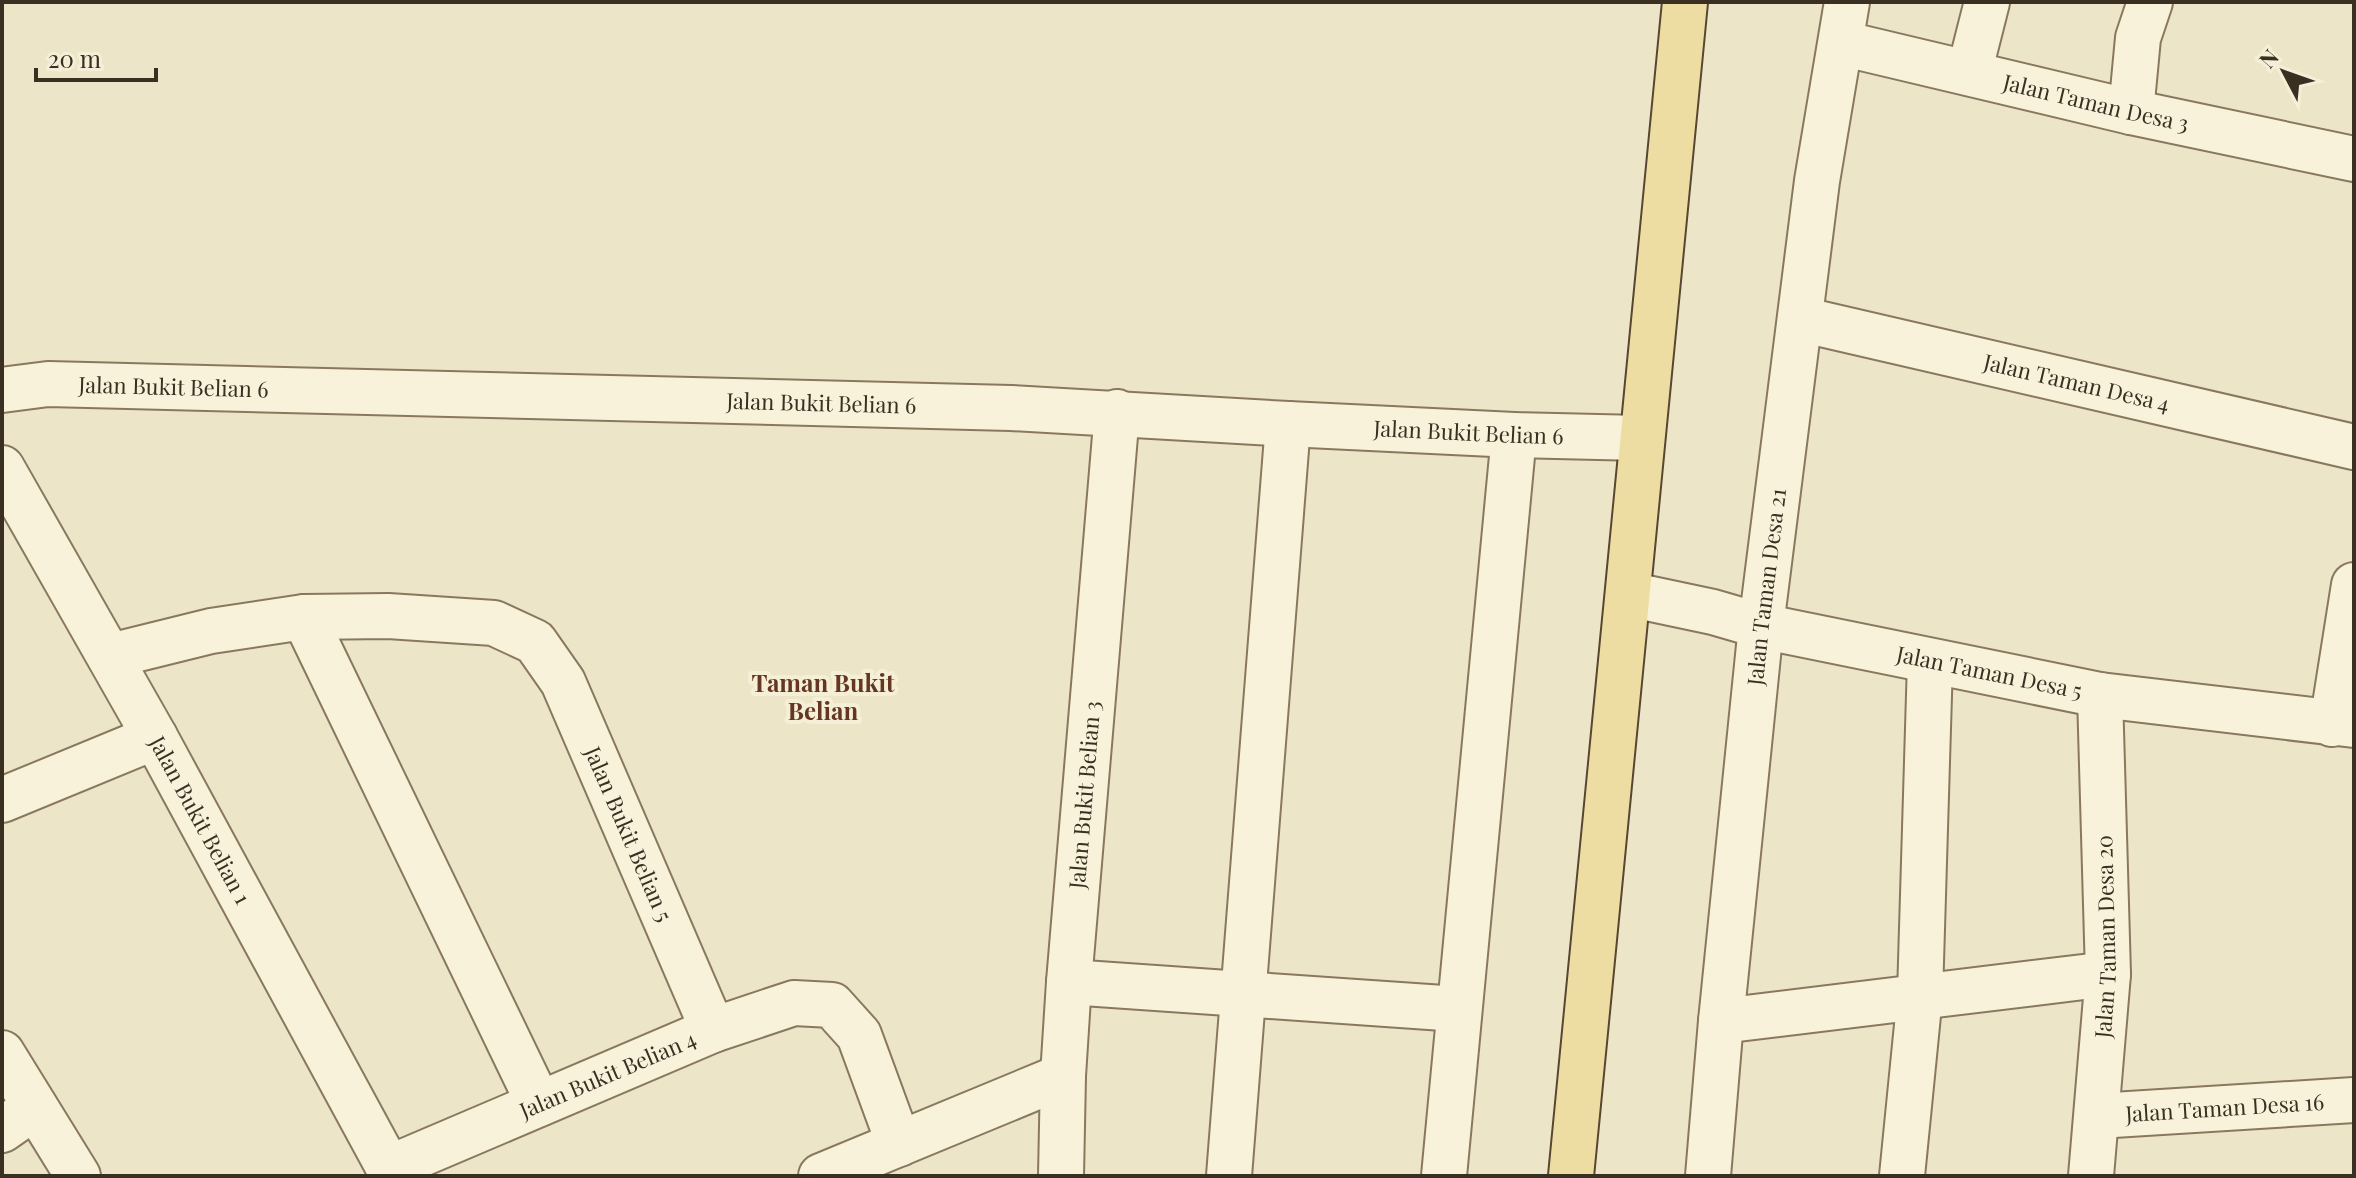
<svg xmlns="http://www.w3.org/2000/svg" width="2356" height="1178" viewBox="0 0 2356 1178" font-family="'Playfair Display',serif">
  <rect width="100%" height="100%" fill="#ede5c8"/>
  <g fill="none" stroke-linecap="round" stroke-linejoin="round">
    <defs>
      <g id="minor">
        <path id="s1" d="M1841,43L2131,112L2354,159"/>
        <path d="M1969,73L1987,2"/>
        <path d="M2131,112L2138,38L2150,2"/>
        <path id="s2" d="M1800,319L2354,447"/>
        <path id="s3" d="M2,390L48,384L1011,408L1288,424L1514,435L1641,438"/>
        <path id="s4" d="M2,468L155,737L393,1176"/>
        <path id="s5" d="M1628,594L1713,612L1761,626L2100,695L2354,725"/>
        <path d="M304,617L539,1104"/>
        <path id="s6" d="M110,656L211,631L304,617L388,616L494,623L535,642L563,682L713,1030"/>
        <path d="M2332,724L2354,585"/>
        <path d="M2,800L155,737"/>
        <path d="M1069,982L1458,1009"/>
        <path d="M1721,1021L2108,974"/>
        <path d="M2,1053L78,1176"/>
        <path id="s7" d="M2097,1116L2354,1100"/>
        <path d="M2,1130L35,1107"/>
        <path id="s8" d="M389,1168L713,1030L794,1003L832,1005L859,1035L899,1144"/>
        <path d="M821,1176L1063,1076"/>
        <path id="s9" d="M1061,1176L1063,1076L1069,982L1117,412"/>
        <path d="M1229,1176L1288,424"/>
        <path d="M1444,1176L1514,435"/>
        <path id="s10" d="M1708,1176L1721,1021L1761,626L1817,181L1847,2"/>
        <path d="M1902,1176L1920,995L1930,662"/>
        <path id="s11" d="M2091,1176L2108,974L2100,695"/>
      </g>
      <path id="major" d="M1571,1176L1685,2"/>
    </defs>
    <use href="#minor" stroke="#89785e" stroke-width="48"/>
    <use href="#major" stroke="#574631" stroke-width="48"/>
    <use href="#minor" stroke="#f8f2db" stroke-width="44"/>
    <use href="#major" stroke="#eedda2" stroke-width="44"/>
  </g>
  <g text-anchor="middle" stroke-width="8" stroke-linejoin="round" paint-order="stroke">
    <g font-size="22" fill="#3a2f21" stroke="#f5efd8">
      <text dy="8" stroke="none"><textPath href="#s1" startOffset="262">Jalan Taman Desa 3</textPath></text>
      <text dy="8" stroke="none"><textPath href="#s2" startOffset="284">Jalan Taman Desa 4</textPath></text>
      <text dy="8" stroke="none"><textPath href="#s3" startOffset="172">Jalan Bukit Belian 6</textPath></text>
      <text dy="8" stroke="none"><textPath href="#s3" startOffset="820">Jalan Bukit Belian 6</textPath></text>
      <text dy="8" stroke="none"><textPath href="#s3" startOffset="1468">Jalan Bukit Belian 6</textPath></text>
      <text dy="8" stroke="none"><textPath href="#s10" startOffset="592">Jalan Taman Desa 21</textPath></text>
      <text dy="8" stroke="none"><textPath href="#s5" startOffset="370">Jalan Taman Desa 5</textPath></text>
      <text dy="8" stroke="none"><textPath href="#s9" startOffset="382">Jalan Bukit Belian 3</textPath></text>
      <text dy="8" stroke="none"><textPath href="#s4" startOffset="404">Jalan Bukit Belian 1</textPath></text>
      <text dy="8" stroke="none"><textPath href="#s6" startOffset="648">Jalan Bukit Belian 5</textPath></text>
      <text dy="8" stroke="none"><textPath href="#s11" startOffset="240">Jalan Taman Desa 20</textPath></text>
      <text dy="8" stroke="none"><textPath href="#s8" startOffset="238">Jalan Bukit Belian 4</textPath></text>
      <text dy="8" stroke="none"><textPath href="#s7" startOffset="128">Jalan Taman Desa 16</textPath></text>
    </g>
    <g font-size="24" font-weight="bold" fill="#653621" stroke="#f5efd8">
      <text x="823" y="692">Taman Bukit<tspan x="823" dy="28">Belian</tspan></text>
    </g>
  </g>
  <rect width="2356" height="1178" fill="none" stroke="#3a2f21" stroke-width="8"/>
  <g transform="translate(2284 72) rotate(311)" stroke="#f5efd8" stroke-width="6" paint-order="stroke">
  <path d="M0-6L14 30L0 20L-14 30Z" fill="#3a2f21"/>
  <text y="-12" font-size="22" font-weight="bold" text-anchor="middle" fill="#3a2f21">N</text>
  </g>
  <path d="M36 68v12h120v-12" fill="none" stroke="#3a2f21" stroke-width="4"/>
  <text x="48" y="68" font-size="24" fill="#3a2f21" stroke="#f5efd8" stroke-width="6" paint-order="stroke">20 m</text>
</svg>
